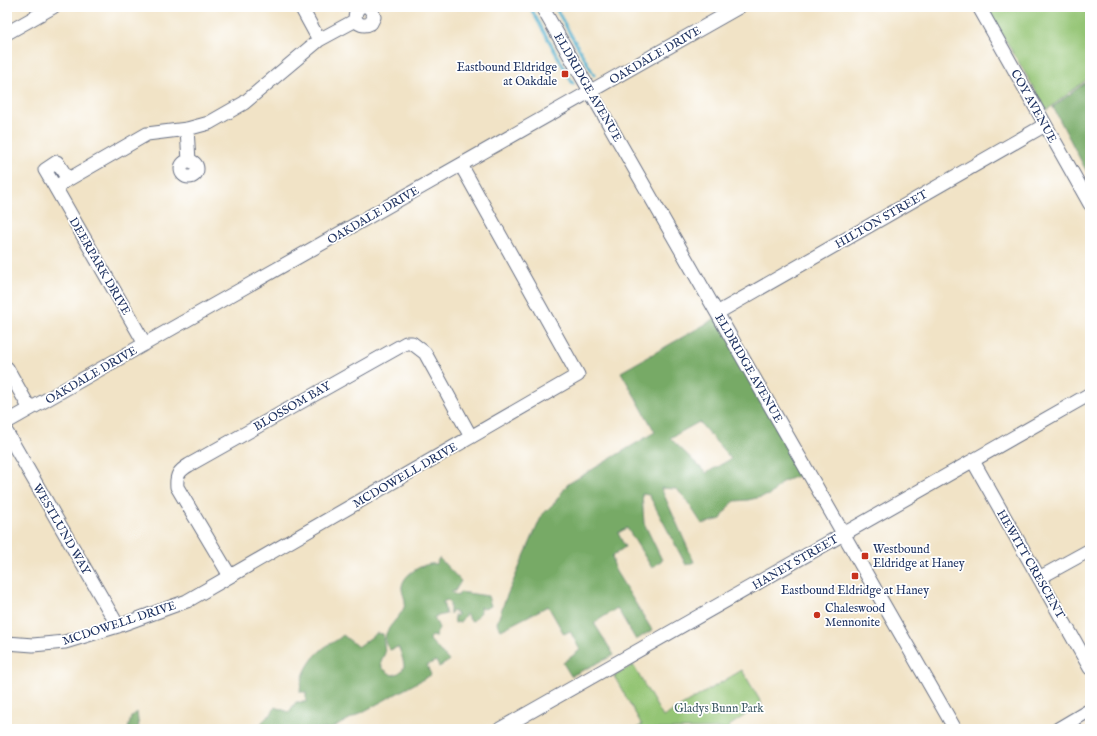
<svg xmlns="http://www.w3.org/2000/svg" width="1097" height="736" viewBox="0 0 1097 736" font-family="'IM FELL English',serif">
  <rect width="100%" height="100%" fill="#fff"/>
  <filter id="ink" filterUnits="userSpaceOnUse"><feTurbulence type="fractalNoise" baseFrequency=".025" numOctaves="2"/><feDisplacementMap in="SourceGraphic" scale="8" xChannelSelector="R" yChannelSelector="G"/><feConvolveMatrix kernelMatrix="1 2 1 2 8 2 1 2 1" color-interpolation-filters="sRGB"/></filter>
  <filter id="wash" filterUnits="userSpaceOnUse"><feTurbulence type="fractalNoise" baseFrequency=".012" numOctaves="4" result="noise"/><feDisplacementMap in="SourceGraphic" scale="16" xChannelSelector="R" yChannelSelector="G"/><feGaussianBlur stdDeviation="0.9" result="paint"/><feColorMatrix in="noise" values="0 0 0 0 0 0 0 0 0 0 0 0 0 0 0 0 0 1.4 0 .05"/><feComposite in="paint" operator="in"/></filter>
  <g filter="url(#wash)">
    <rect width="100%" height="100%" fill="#f1e3c6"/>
    <path fill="#94c574" stroke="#587a69" d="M986,7H1090V77L1047,110Z
      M633,665L663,717L742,670L762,704L729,726L730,729H635L642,725L614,676Z"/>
    <path fill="#7a6" stroke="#496c62" fill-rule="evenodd" d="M1090,79V178L1053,107Z
      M718,317L802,474L782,482L770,495L748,500L735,501L729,506L721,519L702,524L685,498L676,489L661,488L694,562L686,565L649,495L642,494L644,523L662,560L652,568L627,528L618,533L625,547L612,556L615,570L652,630L636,640L617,608L594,623L614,655L571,676L563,663L580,650L570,631L564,634L548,606L501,630L497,623L505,600L542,515L555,502L568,484L655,432L621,372ZM699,422L731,459L706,473L670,438Z
      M439,558L461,581L455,591L451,592L458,596L460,592L488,596L491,606L484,609L480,607L481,612L473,621L470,620L466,614L460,622L455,623L454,615L457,616L458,614L453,611L450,614V603L447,600L443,602L446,614L434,617L439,628L435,637L431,636L430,640L449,661L439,667L436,661L427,665L431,675L331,729H260L262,722L268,716H270L275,707L289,712L296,702H306V692H300C301,673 312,655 328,645C333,642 338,640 343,635L358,647L377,633L383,634L385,653L381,661L382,668L392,675C398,674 402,672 404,666C404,662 400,649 398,647L390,650C374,632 402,620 405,604C406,599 401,592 402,586C404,573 425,562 436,564Z
      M137,712L139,729H128L131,717Z"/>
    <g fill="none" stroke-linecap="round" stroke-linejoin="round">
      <path stroke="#4daecc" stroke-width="3" d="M530,7L573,84
        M555,7L594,75"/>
    </g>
  </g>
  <g filter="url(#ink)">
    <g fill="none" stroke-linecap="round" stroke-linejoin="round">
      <defs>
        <path id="minor" d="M301,7L319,40
          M360,7L356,11L355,18C358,25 364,27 371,23L374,17L372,11L368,7
          M542,7L955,729
          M979,7L1090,204
          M7,33L53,7
          M187,129L189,161
          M181 169a8 8 0 1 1 16 0a8 8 0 1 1-16 0Z
          M55,187L45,170L57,162L68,179
          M717,313L1045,125
          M145,344L55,187L147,134L187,129L209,123L244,103L319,40L356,20
          M7,368L30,409
          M7,422L739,7
          M7,433L118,626
          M973,461L1090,668
          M230,576L177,487C176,475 179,471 189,465L406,343H412L425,353L471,437
          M1039,578L1090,550
          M7,643L33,645L65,642L118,626L187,601L578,375L461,165
          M500,729L1090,394
          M1058,729L1090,710"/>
      </defs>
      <use href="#minor" stroke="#666e82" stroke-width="15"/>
      <use href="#minor" stroke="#fff" stroke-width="13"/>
    </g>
  </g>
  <g fill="#c8321e" stroke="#fff" stroke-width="1.5">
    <rect x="561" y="70" width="8" height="8" rx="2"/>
    <rect x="861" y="552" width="8" height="8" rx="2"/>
    <rect x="851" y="572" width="8" height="8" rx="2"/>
    <circle cx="817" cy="615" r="4"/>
  </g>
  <g text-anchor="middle" stroke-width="3.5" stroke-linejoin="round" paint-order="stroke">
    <g font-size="12" fill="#1b2f5e" stroke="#fff">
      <text transform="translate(655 55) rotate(-30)" y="4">OAKDALE DRIVE</text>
      <text transform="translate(588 87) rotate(60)" y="4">ELDRIDGE AVENUE</text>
      <text transform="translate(1034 106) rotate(61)" y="4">COY AVENUE</text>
      <text transform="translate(373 215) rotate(-30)" y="4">OAKDALE DRIVE</text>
      <text transform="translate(881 219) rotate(-30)" y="4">HILTON STREET</text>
      <text transform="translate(100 266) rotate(60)" y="4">DEERPARK DRIVE</text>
      <text transform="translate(749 368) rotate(60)" y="4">ELDRIDGE AVENUE</text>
      <text transform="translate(91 375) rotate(-30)" y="4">OAKDALE DRIVE</text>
      <text transform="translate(292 406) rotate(-30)" y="4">BLOSSOM BAY</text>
      <text transform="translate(405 475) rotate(-30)" y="4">MCDOWELL DRIVE</text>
      <text transform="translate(62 529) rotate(60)" y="4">WESTLUND WAY</text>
      <text transform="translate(795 562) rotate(-30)" y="4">HANEY STREET</text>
      <text transform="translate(1031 564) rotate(60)" y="4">HEWITT CRESCENT</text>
      <text transform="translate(119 623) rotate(-18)" y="4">MCDOWELL DRIVE</text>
    </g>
    <g font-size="12" fill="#1b2f5e" stroke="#fff" text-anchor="start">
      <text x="557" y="71" text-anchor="end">Eastbound Eldridge<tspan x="557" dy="14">at Oakdale</tspan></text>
      <text x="873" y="553">Westbound<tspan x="873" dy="14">Eldridge at Haney</tspan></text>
      <text x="855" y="594" text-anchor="middle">Eastbound Eldridge at Haney</text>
      <text x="825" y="612">Chaleswood<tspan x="825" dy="14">Mennonite</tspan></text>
    </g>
    <g font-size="12" fill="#3f5c65" stroke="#fff">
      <text x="719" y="712">Gladys Bunn Park</text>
    </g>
  </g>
  <rect width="1097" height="736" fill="none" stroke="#fff" stroke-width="24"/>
</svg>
